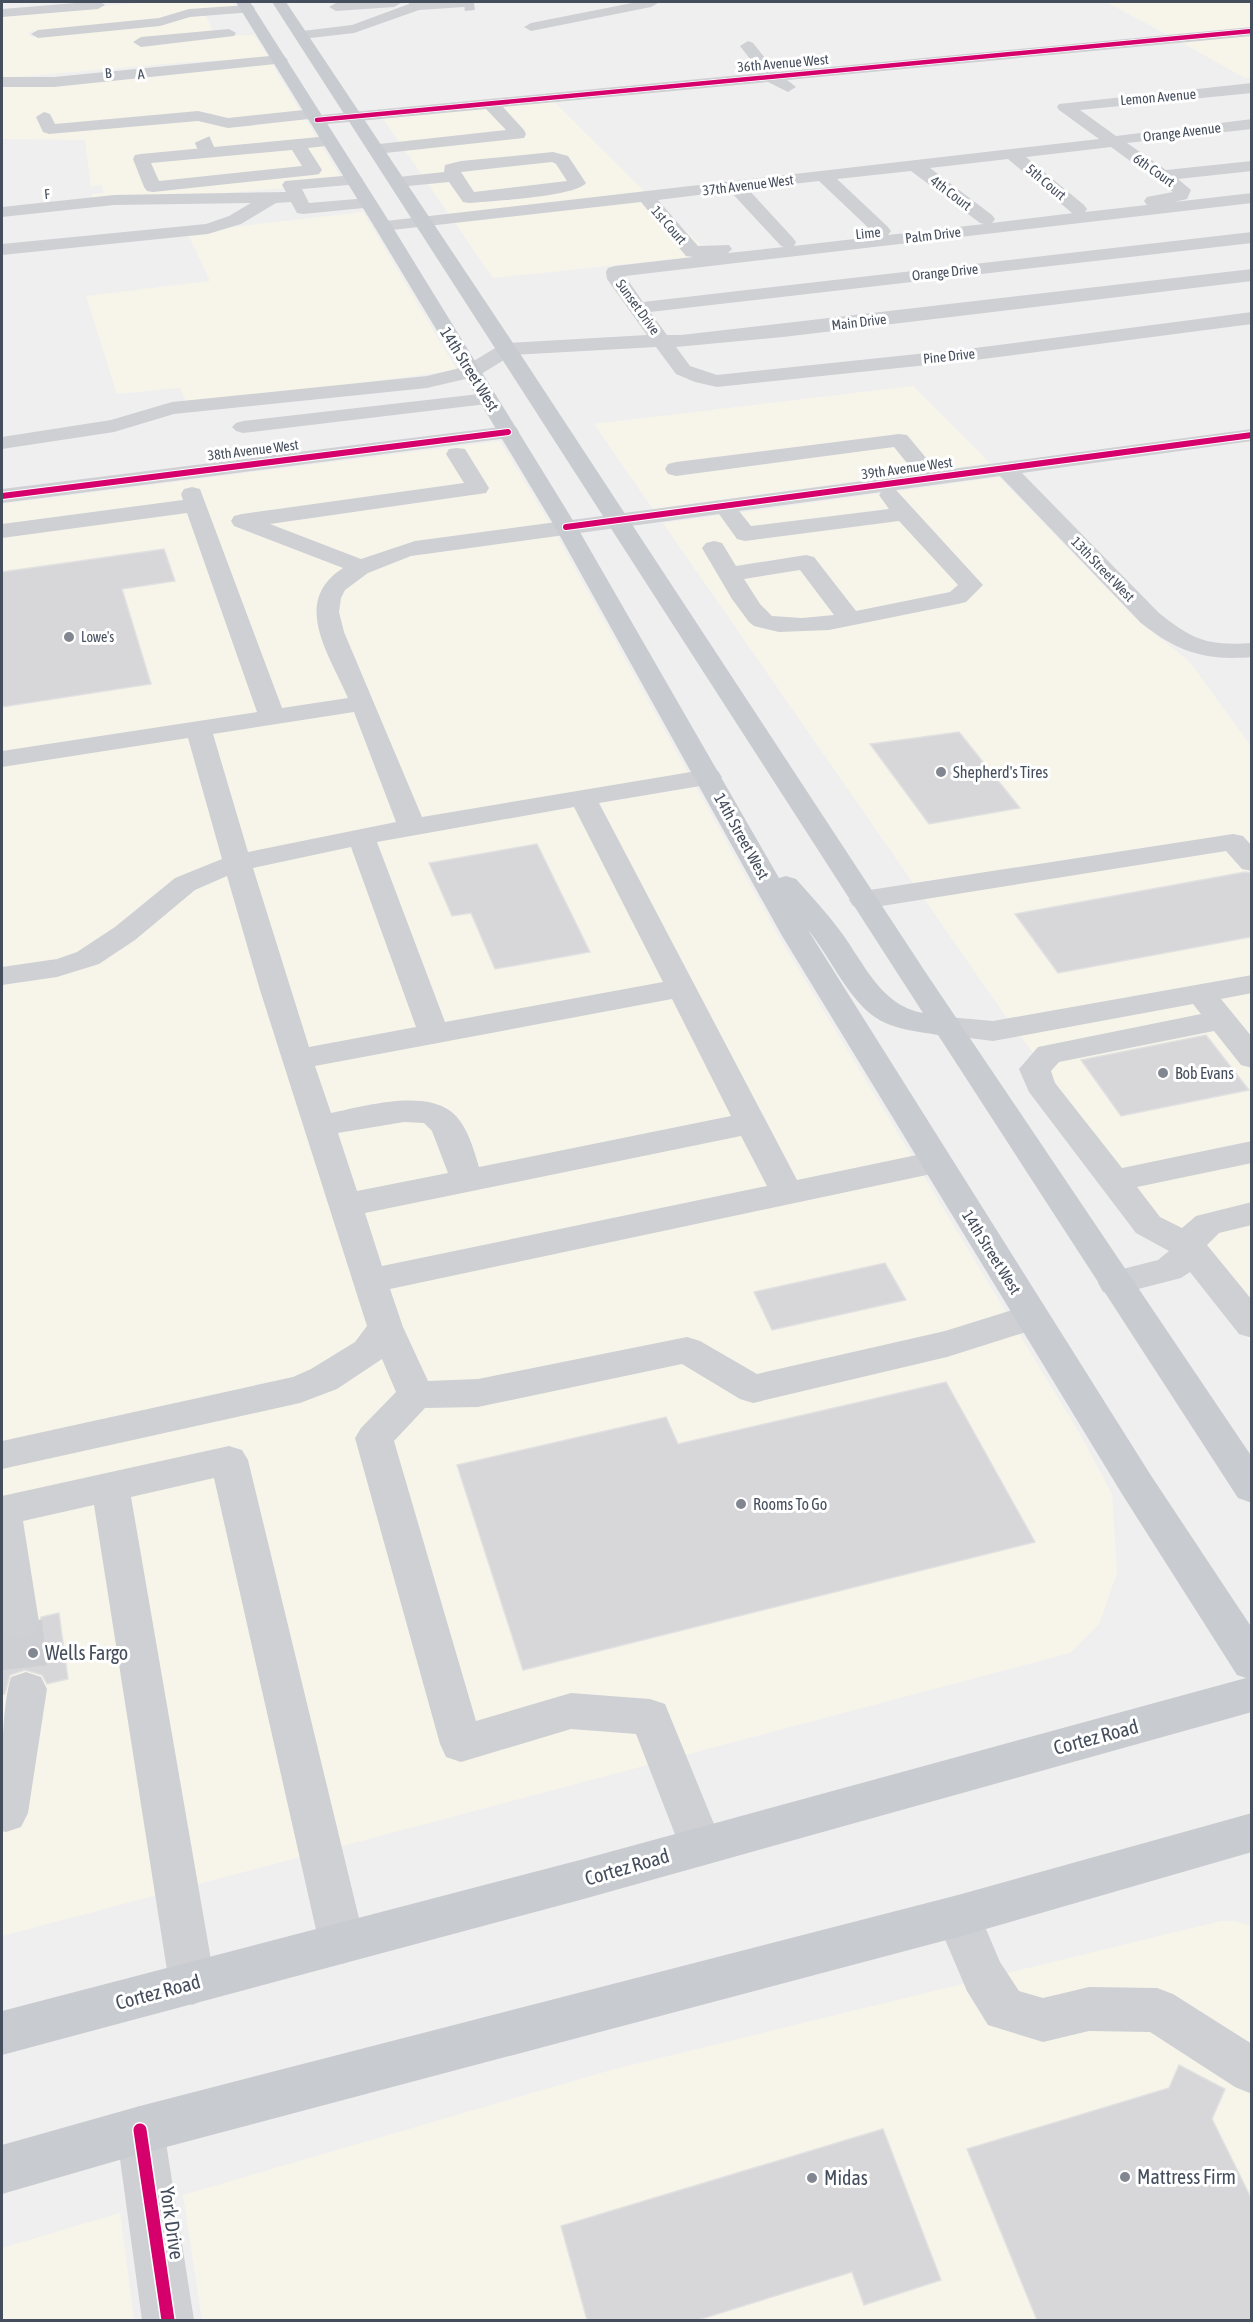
<svg xmlns="http://www.w3.org/2000/svg" width="1253" height="2322" viewBox="0 0 1253 2322" font-family="'Asap Condensed',sans-serif">
  <rect width="100%" height="100%" fill="#f0efef"/>
  <path fill="#f7f5ea" d="M148,2H233L237,7L184,11L157,19L28,32L31,37L109,30L165,25L182,18L205,15L213,31L229,36L254,35L269,58L187,62L4,78L2,71V20L4,16Z
    M1106,2H1251V27L1168,35Z
    M1251,34V77L1245,78L1179,41Z
    M272,64L344,183L153,199L151,196L92,197V194L104,193L101,185L91,186L85,140L2,139V86L55,85Z
    M553,101L645,192L711,255L493,278L382,117Z
    M363,212L457,370L188,406L180,388L117,394L86,296L210,281L187,232Z
    M913,386L990,463L653,509L594,424Z
    M500,441L553,529L779,937L1081,1436L1112,1494L1117,1573L1099,1624L1070,1653L2,1936V504Z
    M999,477L1137,620L1189,661L1251,746V1343L1009,1021L663,523Z
    M1221,1921H1235L1251,1926V2320H202L183,2195L611,2070Z
    M120,2213L134,2320H2V2248Z"/>
  <path fill="#d7d7d9" stroke="#e1e1e2" stroke-width="1.5" d="M164,549L175,581L122,589L151,684L2,707V572Z
    M959,732L1020,808L929,824L870,744Z
    M537,844L590,952L495,969L471,913L452,916L429,863Z
    M1245,872L1251,873V937L1058,973L1015,914Z
    M1206,1035L1249,1090L1121,1116L1081,1060Z
    M885,1263L906,1300L772,1330L754,1292Z
    M946,1382L1035,1542L523,1670L457,1465L666,1417L678,1444Z
    M59,1613L68,1679L47,1684L42,1675L25,1670L10,1675L5,1694L2,1695V1632L4,1636L20,1641L35,1635L41,1623V1617Z
    M1179,2065L1225,2089L1212,2119L1251,2198V2320H1037L967,2149L1169,2088Z
    M883,2129L941,2280L864,2305L852,2272L698,2320H587L561,2226Z"/>
  <g fill="none" stroke-linecap="round" stroke-linejoin="round">
    <path stroke="#cecfd2" stroke-width="16" stroke-dasharray="16 8" stroke-linecap="butt" d="M464,3L474,2
      M198,150L214,143"/>
    <path stroke="#cecfd2" stroke-width="46" stroke-dasharray="46 22" stroke-linecap="butt" d="M19,1622L26,1689"/>
    <path fill="#ced0d4" fill-rule="evenodd" d="M88,2H101L105,5L98,9L2,17V9Z
      M353,2H400L401,3L394,7L336,11L329,7L336,3Z
      M409,2L471,3L464,7L419,10L354,33L302,39L295,35L302,31L352,25L409,4Z
      M637,2L658,3L651,7L531,31L524,27L531,23Z
      M248,5L253,6L255,9L253,12L190,17L160,26L38,38L31,34L38,30L159,18L189,9Z
      M1252,27V36L787,80L796,87L788,92L768,82L503,107L524,130L526,134L524,138L376,154L370,153L368,149L370,145L506,130L486,109L317,125L311,123L309,119L228,128L198,121L49,134L43,132L36,117L44,112L50,114L55,124L198,111L228,118L313,109L319,111L321,115L761,73L740,46L748,41L753,43L776,72Z
      M229,29L236,33L234,36L141,47L133,42L141,37Z
      M280,55L285,57L288,60L285,63L54,87H2V77H54Z
      M1252,83V93L1080,110L1116,136L1252,119V129L1127,143L1166,170L1252,161V171L1178,179L1191,190L1187,199L1174,202L1252,193V203L625,276L643,302L1252,232V243L650,312L667,335H681L1252,269V281L783,337L676,347L690,366L717,375L975,348L1252,312V324L975,360L717,387L695,382L676,374L656,347L512,355L478,376L427,388L174,414L114,432L2,449V437L111,420L172,402L427,376L464,367L500,345L507,343L647,335L607,279L606,272L608,268L615,266L693,257L686,256L641,202L383,231L377,230L374,226L377,222L1099,139L1059,110L1057,107L1059,104ZM1111,147L1173,192L1147,197L1144,201L1147,205L1085,212L1087,209L1084,205L1026,157ZM1008,159L1072,213H1074L992,223L995,219L992,215L930,168ZM911,171L980,223L984,224L888,235L891,231L888,227L837,179ZM819,181L876,235L880,236L794,246L796,242L793,238L748,189ZM730,191L781,246L784,247L728,253L732,249L729,245L698,246L658,200Z
      M329,136L335,137L337,141L335,145L308,148L322,170L319,174L313,175L153,192L147,191L144,187L133,159L135,155L141,154ZM292,150L302,166L159,181L151,163Z
      M553,152L568,156L586,183C575,197 490,201 469,203L463,202L449,182L398,187L392,186L389,182L392,178L398,177L444,172L445,165L461,161ZM552,162L556,164L567,181L474,192L461,172Z
      M354,175L360,176L363,180L360,184L302,189L309,203L368,198L374,199L377,203L374,207L303,214L297,213L291,202L276,203L241,224L208,234L2,255V244L206,224L229,216L251,203L114,205L2,217V207L114,195L286,192L282,185L285,181Z
      M488,393L495,395L498,399L495,403L243,433L236,431L232,427L236,423L243,421Z
      M508,426L516,427L519,432L516,437L2,503V489Z
      M1252,429V441L1022,473L1159,613C1193,640 1207,646 1252,643V657C1205,661 1178,652 1141,623L1000,476L896,490L983,585L966,602L958,604L829,630L779,632L754,626L749,622L732,599L702,548L706,543L714,541L722,543L736,566L806,555L814,557L856,611L950,592L958,585L899,521L745,541L737,539L719,514L411,556L368,573L345,590L341,598L339,612L344,632L422,817L709,769L718,771L722,777L718,783L599,803L797,1180L936,1151L948,1154L953,1162L948,1170L936,1173L390,1289L403,1327L428,1381L478,1379L687,1337L700,1341L757,1374L945,1331L1032,1304L1045,1308L1050,1317L1045,1326L947,1357L753,1403L740,1399L682,1364L478,1407L425,1408L394,1441L476,1721L571,1693L650,1699L665,1704L723,1846L717,1860L701,1866L685,1860L636,1734L571,1729L461,1762L446,1757L440,1744L355,1438L361,1428L396,1392L382,1359L337,1389L300,1403L2,1469V1441L293,1377L311,1369L355,1342L367,1326L260,990L227,876L195,890L135,940L99,964L57,977L2,985V967L57,959L77,952L115,927L175,878L222,859L188,738L2,767V751L257,712L187,513L2,538V524L183,500L181,494L184,489L192,487L200,489L282,708L348,698C330,655 290,602 343,568L234,526L231,521L234,516L242,514L464,483L446,454L449,449L457,448L465,449L489,488L486,493L270,524L361,559L415,541L916,474L894,447L676,476L668,474L665,469L668,464L676,462L899,434L907,435L937,471ZM881,492L879,495L889,509L751,526L739,511ZM800,570L834,615L802,618L772,616L760,604L744,579ZM354,712L396,822L248,852L213,734ZM574,807L663,982L445,1022L377,842ZM351,847L416,1027L309,1047L253,868ZM672,999L731,1116L479,1167C474,1150 468,1129 456,1116C430,1087 364,1106 331,1113L315,1066ZM404,1122L424,1123L432,1131L448,1173L357,1191L338,1133ZM741,1136L767,1186L382,1266L365,1213Z
      M1233,834L1243,836L1252,846V871L1242,869L1226,851L863,909L853,906L849,900L853,894L863,891Z
      M1252,975V993L1221,999L1252,1037V1068L1241,1065L1214,1031L1059,1062L1051,1071L1055,1083L1122,1168L1252,1141V1163L1137,1187L1160,1217L1182,1228L1196,1216L1252,1202V1225L1219,1233L1207,1245L1252,1300V1338L1239,1334L1190,1272L1181,1278L1115,1295L1103,1292L1098,1283L1103,1274L1158,1260L1169,1251L1136,1233L1029,1092L1019,1069L1038,1047L1201,1014L1193,1004L993,1041L937,1034L933,1027L937,1020L948,1017L993,1021Z
      M229,1446L242,1450L248,1460L365,1943L358,1958L342,1964L326,1958L319,1943L214,1478L131,1497L215,1983L208,1998L192,2005L176,1998L169,1983L94,1505L23,1521L39,1622L33,1634L19,1639L5,1634L2,1627V1496Z
      M26,1672L41,1677L47,1689L28,1813L21,1827L6,1832L2,1831C2,1789 0,1712 11,1677Z
      M958,1895L974,1901L1000,1962L1019,1991L1043,1998L1089,1987L1157,1988L1173,1994L1252,2044V2094L1235,2087L1150,2032L1089,2031L1043,2042L988,2025L967,1991L935,1916L942,1901Z
      M140,2106L157,2113L164,2130L194,2320H142L116,2130L123,2113Z"/>
    <path fill="#c8cbd0" fill-rule="evenodd" d="M236,2H250L392,226L577,527L779,878L786,876L796,879C811,896 827,913 841,932C864,963 881,1006 923,1013L272,2H286L517,349L926,973L1252,1457V1503L1238,1498L938,1035C915,1031 890,1029 872,1015C846,995 829,955 808,930L1150,1474L1252,1628V1712L580,1900L2,2055V2011L580,1860L1246,1678L1237,1675L1122,1494L781,934L555,527L374,226Z
      M1252,1813V1852L958,1937L140,2154L2,2194V2145L140,2106L958,1895Z"/>
    <defs>
      <path id="cycleway-far2" d="M317,120L1252,31"/>
      <path id="cycleway-far1" d="M2,496L508,432
        M566,527L1252,435"/>
      <path id="cycleway" d="M140,2130L168,2320"/>
    </defs>
    <use href="#cycleway-far2" stroke="#fff" stroke-width="6"/>
    <use href="#cycleway-far1" stroke="#fff" stroke-width="8"/>
    <use href="#cycleway" stroke="#fff" stroke-width="16"/>
    <use href="#cycleway-far2" stroke="#d6006c" stroke-width="4.5"/>
    <use href="#cycleway-far1" stroke="#d6006c" stroke-width="6"/>
    <use href="#cycleway" stroke="#d6006c" stroke-width="13"/>
  </g>
  <g fill="#818690" stroke="#fff" stroke-width="2">
    <circle cx="69" cy="637" r="6"/>
    <circle cx="941" cy="772" r="6"/>
    <circle cx="1163" cy="1073" r="6"/>
    <circle cx="741" cy="1504" r="6"/>
    <circle cx="33" cy="1653" r="6"/>
    <circle cx="1125" cy="2177" r="6"/>
    <circle cx="812" cy="2178" r="6"/>
  </g>
  <g text-anchor="middle" stroke-width="6" stroke-linejoin="round" paint-order="stroke">
    <g font-size="14" fill="#454e5d" stroke="#fff">
      <text transform="translate(783 63) rotate(-5)" y="5">36th Avenue West</text>
      <text transform="translate(108 73) rotate(-5)" y="5">B</text>
      <text transform="translate(141 74) rotate(-5)" y="5">A</text>
      <text transform="translate(1158 97) rotate(-5)" y="5">Lemon Avenue</text>
      <text transform="translate(1182 132) rotate(-7)" y="5">Orange Avenue</text>
      <text transform="translate(1154 170) rotate(35)" y="5">6th Court</text>
      <text transform="translate(1046 182) rotate(40)" y="5">5th Court</text>
      <text transform="translate(748 185) rotate(-7)" y="5">37th Avenue West</text>
      <text transform="translate(951 193) rotate(37)" y="5">4th Court</text>
      <text transform="translate(47 194) rotate(-6)" y="5">F</text>
      <text transform="translate(669 225) rotate(49)" y="5">1st Court</text>
      <text transform="translate(868 233) rotate(-6)" y="5">Lime</text>
      <text transform="translate(933 235) rotate(-7)" y="5">Palm Drive</text>
      <text transform="translate(945 272) rotate(-6)" y="5">Orange Drive</text>
      <text transform="translate(638 307) rotate(54)" y="5">Sunset Drive</text>
      <text transform="translate(859 322) rotate(-7)" y="5">Main Drive</text>
      <text transform="translate(949 356) rotate(-6)" y="5">Pine Drive</text>
      <text transform="translate(253 450) rotate(-7)" y="5">38th Avenue West</text>
      <text transform="translate(907 468) rotate(-8)" y="5">39th Avenue West</text>
      <text transform="translate(1103 569) rotate(46)" y="5">13th Street West</text>
    </g>
    <g font-size="14" fill="#454e5d" stroke="#fff" text-anchor="start">
      <text x="81" y="642">Lowe's</text>
    </g>
    <g font-size="16" fill="#454e5d" stroke="#fff">
      <text transform="translate(470 369) rotate(58)" y="6">14th Street West</text>
      <text transform="translate(742 836) rotate(61)" y="6">14th Street West</text>
      <text transform="translate(992 1252) rotate(58)" y="6">14th Street West</text>
    </g>
    <g font-size="16" fill="#454e5d" stroke="#fff" text-anchor="start">
      <text x="953" y="778">Shepherd's Tires</text>
      <text x="1175" y="1079">Bob Evans</text>
      <text x="753" y="1510">Rooms To Go</text>
    </g>
    <g font-size="20" fill="#454e5d" stroke="#fff" text-anchor="start">
      <text x="45" y="1660">Wells Fargo</text>
      <text x="1137" y="2184">Mattress Firm</text>
      <text x="824" y="2185">Midas</text>
    </g>
    <g font-size="20" fill="#454e5d" stroke="#fff">
      <text transform="translate(1096 1737) rotate(-15)" y="7">Cortez Road</text>
      <text transform="translate(627 1867) rotate(-16)" y="7">Cortez Road</text>
      <text transform="translate(158 1992) rotate(-15)" y="7">Cortez Road</text>
      <text transform="translate(172 2223) rotate(82)" y="7">York Drive</text>
    </g>
  </g>
  <rect width="1253" height="2322" fill="none" stroke="#454e5d" stroke-width="6"/>
</svg>
